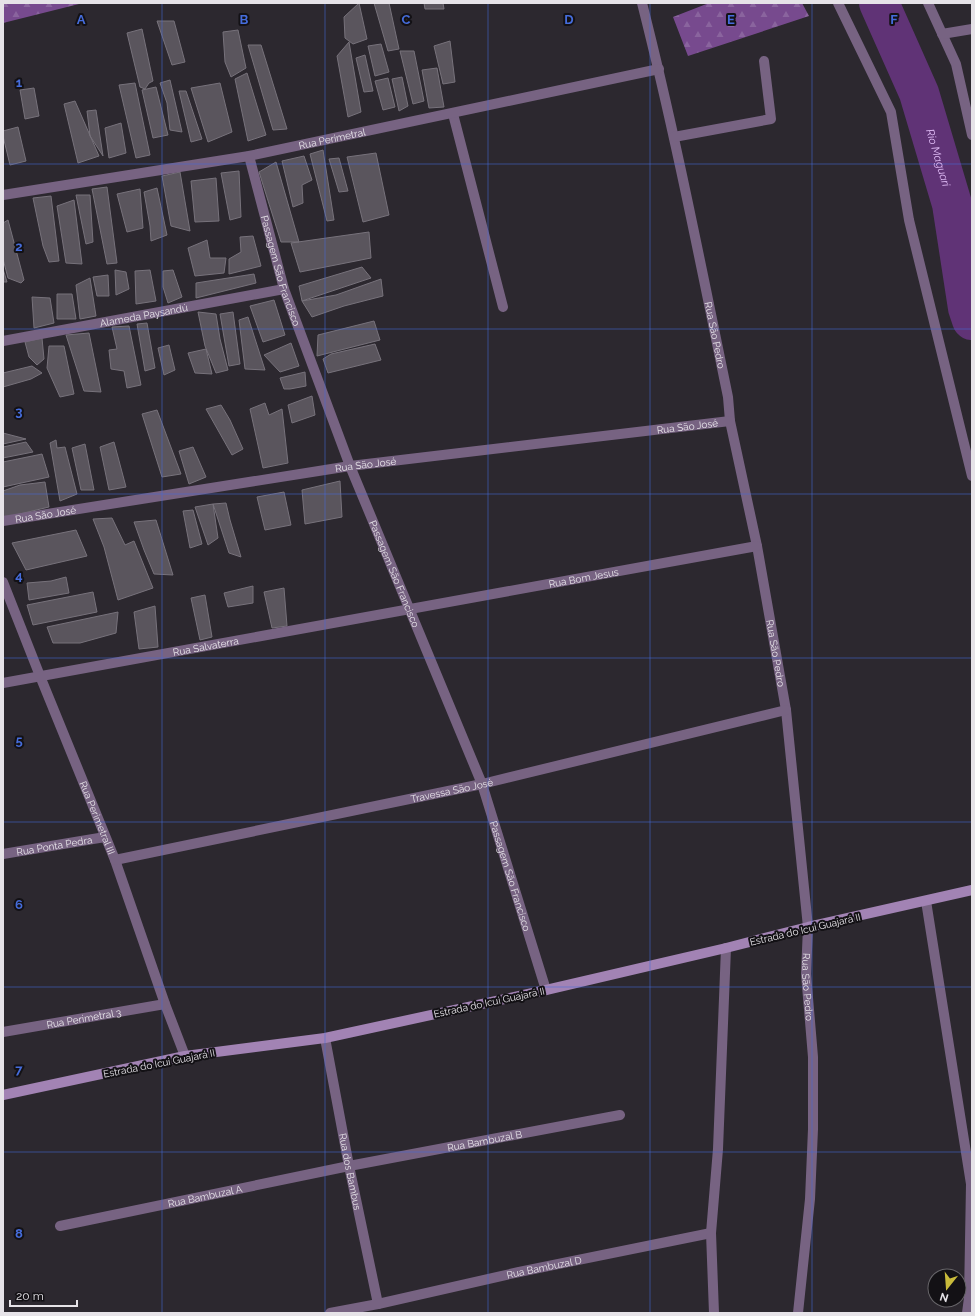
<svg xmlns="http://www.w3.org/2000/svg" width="975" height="1316" viewBox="0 0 975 1316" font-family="Raleway,sans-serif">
  <defs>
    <pattern id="forest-firs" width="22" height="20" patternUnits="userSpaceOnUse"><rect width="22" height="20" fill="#774a8e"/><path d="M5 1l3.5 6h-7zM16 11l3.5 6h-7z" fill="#8a649e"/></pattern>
  </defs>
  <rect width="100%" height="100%" fill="#2c282f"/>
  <path fill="url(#forest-firs)" d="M3,3H83L3,23Z
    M709,3H802L809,16L688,56L673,17Z"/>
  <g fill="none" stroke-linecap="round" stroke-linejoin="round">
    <path stroke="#603376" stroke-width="40" id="s1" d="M879,3L919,93L952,204L968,308L972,320"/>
  </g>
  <path fill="#5a555d" stroke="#77727b" d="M359,3L367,39L353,44L345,38L344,17Z
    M374,3H389L399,49L388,51Z
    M424,3H443L444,9H425Z
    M157,21H174L185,62L172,65Z
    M142,29L153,81L149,83L145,89L140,87L127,33Z
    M238,30L246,68L231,77L225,62L223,32Z
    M450,41L455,82L443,84L434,46Z
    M349,42L361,112L348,117L337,56Z
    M381,44L389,72L375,76L368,46Z
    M248,45H261L287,129L273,130Z
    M400,51H414L424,101L413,104Z
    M365,55L373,91L364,92L356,58Z
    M437,68L444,107L429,108L422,70Z
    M247,73L266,135L248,141L235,79Z
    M402,77L408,106L399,111L392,79Z
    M388,78L395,107L383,110L375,81Z
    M170,80L182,132L170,130L167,103L160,83Z
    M135,83L150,155L136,158L119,85Z
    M220,83L232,132L208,142L191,88Z
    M156,87L168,135L153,138L142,90Z
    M34,88L39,116L25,119L20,90Z
    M179,91H186L202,139L191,142Z
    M75,101L99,156L78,163L64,104Z
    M96,110L103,156L90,136L87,111Z
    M121,123L126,153L109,158L105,128Z
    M18,127L26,161L10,165L3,136V131Z
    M323,150L334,220L327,221L310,154Z
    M376,153L389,215L363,222L347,157Z
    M304,156L312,180L302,185L303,203L293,207L282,161Z
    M339,158L348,191L339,192L329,159Z
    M276,162L299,242H281L259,172Z
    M239,171L241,217L230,220L221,173Z
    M180,172L190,231L171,226L162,176Z
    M216,178L219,221L195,222L191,181Z
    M107,187L117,263L107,264L92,189Z
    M157,188L167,235L151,241L150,226L144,192Z
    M140,189L143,228L127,232L117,194Z
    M76,195H90L93,242L86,244Z
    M51,196L59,261L49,262L43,246L33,198Z
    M74,200L82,264L66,263L57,206Z
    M8,220L24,280L21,283L8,278L3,259V223Z
    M369,232L371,258L300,272L291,243Z
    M253,236L261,266L229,274V259L241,252L240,237Z
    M207,240L210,258H226L224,273L195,276L188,248Z
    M362,267L371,278L302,301L299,286Z
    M3,269L7,282H3Z
    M115,270L126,272L129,289L116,295Z
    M150,270L156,301L136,304L135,271Z
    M173,270L182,297L168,303L163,287V271Z
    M254,274L256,283L196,298V283Z
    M108,275L109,296H97L93,277Z
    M90,278L96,316L80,319L76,285Z
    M381,279L383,296L344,306L312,317L302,301L336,295Z
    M57,294H72L76,319H57Z
    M32,297L50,298L54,323L34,328Z
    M274,300L285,335L263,342L250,306Z
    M198,312L216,314L220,339L228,370L216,373L205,346Z
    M233,312L240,364L229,366L220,314Z
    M248,317L265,370L245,369L239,320Z
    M374,321L380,340L317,356L318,335Z
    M147,323L155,368L145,371L137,324Z
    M129,326L141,385L127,388L124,371L111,369L109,350L117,349L112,327Z
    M89,333L101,392L84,391L66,335Z
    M42,338L44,359L37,365L29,357L25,342Z
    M291,343L299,366L280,372L264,355Z
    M375,344L381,360L328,373L323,359L331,354Z
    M169,345L175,370L164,375L158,348Z
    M49,346H64L74,394L60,397L47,368Z
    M206,349L212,374L195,373L188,353Z
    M32,366L42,373L31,379L3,387V373Z
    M305,372L306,386L290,389H284L280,378Z
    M312,396L315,415L292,423L288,405Z
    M265,403L269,415L282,409L288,463L263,468L250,409Z
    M221,405L230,420L243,449L232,455L206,409Z
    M157,410L181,474L162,477L142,414Z
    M3,433L26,439L3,444Z
    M56,440L57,448L65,447L77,494L60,501L50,443Z
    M26,442L33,452L3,458V447Z
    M114,442L126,487L109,490L100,447Z
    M85,444L94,490H81L72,448Z
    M193,447L206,477L189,484L179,451Z
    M42,454L49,477L3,487V462Z
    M340,481L342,517L305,524L302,490Z
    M45,482L49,507L3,518V491L20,485Z
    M284,492L291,525L265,530L257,497Z
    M226,503L230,520L241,557L229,553L213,504Z
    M213,504L218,538L208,545L195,507Z
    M193,510L202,544L190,548L183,511Z
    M112,518L125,545L134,541L153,588L118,600L104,547L93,519Z
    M156,520L173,575L154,574L144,550L134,522Z
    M76,530L87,556L26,570L12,543Z
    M66,577L69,593L29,600L27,583L51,581Z
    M253,586V603L228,607L224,593Z
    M284,588L287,626L272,628L264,592Z
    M93,592L97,612L33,625L27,605Z
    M205,595L212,637L200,640L191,598Z
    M155,606L158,647L139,649L134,612Z
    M118,612L116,633L80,643H53L47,627Z"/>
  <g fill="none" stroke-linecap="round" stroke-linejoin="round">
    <g stroke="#776382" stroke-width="10">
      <path id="s2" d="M642,3C675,133 701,266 728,397L730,421L757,546L786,710L808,927L806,974L813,1057V1129L810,1199L798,1313"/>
      <path d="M838,3L891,112L909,220L972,476"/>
      <path d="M928,3L956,64L972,135"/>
      <path d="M942,34L972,29"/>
      <path d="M453,114L503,307"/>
      <path d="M674,137L771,119L764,61"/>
      <path id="s3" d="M249,156L284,289L350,466L482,784L546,990"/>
      <path id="s4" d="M3,195L249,156L659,69"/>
      <path id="s5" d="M3,341L284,289"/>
      <path id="s6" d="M3,521L350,466L730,421"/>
      <path id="s7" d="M3,582L40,676L115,860L165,1004L185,1056"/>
      <path id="s8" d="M3,683L757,546"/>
      <path id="s9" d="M3,854L105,837"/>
      <path id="s10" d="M115,860L482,784L786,710"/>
      <path d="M926,901L971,1184L969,1298L967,1313"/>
      <path id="s11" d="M3,1032L165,1004"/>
      <path id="s12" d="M325,1038L349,1166L378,1304"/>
      <path id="s13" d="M60,1226L349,1166L620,1115"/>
      <path id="s14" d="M330,1313L378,1304L519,1272L711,1233"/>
      <path d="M714,1313L711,1233L718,1149L726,948"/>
    </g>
    <path stroke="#a283b4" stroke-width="10" d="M3,1095L185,1056L325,1038L546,990L726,948L808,927L972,890"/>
  </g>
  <path fill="none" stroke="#456cdb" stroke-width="1" stroke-opacity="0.55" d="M162,3V1313M325,3V1313M488,3V1313M650,3V1313M812,3V1313M3,164H972M3,329H972M3,494H972M3,658H972M3,822H972M3,987H972M3,1152H972"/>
  <g text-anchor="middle" stroke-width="4" stroke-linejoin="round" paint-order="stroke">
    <g font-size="10" fill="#e6e3e8" stroke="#131115">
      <text dy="4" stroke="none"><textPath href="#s4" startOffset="334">Rua Perimetral</textPath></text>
      <text dy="4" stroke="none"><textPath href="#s3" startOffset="119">Passagem São Francisco</textPath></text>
      <text dy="4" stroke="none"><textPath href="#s5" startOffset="143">Alameda Paysandú</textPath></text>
      <text dy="4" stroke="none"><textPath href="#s2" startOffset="340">Rua São Pedro</textPath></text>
      <text dy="4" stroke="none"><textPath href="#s6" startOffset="691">Rua São José</textPath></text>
      <text dy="4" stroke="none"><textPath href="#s6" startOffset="367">Rua São José</textPath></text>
      <text dy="4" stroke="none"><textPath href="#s6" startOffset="43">Rua São José</textPath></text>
      <text dy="4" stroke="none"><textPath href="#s3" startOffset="443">Passagem São Francisco</textPath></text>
      <text dy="4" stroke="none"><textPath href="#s8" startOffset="590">Rua Bom Jesus</textPath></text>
      <text dy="4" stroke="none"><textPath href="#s8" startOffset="206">Rua Salvaterra</textPath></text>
      <text dy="4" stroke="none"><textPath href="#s2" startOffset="664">Rua São Pedro</textPath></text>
      <text dy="4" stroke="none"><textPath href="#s10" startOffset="344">Travessa São José</textPath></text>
      <text dy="4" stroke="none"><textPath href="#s7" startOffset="254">Rua Perimetral III</textPath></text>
      <text dy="4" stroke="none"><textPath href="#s9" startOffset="52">Rua Ponta Pedra</textPath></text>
      <text dy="4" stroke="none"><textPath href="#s3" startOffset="767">Passagem São Francisco</textPath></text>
      <text transform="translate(805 929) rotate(-13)" y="4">Estrada do Icui Guajará II</text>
      <text dy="4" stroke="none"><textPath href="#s2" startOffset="1000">Rua São Pedro</textPath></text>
      <text transform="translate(489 1002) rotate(-12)" y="4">Estrada do Icui Guajará II</text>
      <text dy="4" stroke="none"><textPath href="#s11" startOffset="82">Rua Perimetral 3</textPath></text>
      <text transform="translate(159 1063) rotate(-11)" y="4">Estrada do Icui Guajará II</text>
      <text dy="4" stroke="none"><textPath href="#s13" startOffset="433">Rua Bambuzal B</textPath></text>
      <text dy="4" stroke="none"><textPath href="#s12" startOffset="136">Rua dos Bambus</textPath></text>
      <text dy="4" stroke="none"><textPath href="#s13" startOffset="148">Rua Bambuzal A</textPath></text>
      <text dy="4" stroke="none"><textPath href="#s14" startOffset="219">Rua Bambuzal D</textPath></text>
    </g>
    <g font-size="11" font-style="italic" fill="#e2bef8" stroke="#131115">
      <text dy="4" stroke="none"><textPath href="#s1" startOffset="166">Rio Maguari</textPath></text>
    </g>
  </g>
  <g font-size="13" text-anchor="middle" font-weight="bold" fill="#456cdb" stroke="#131115" stroke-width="4" stroke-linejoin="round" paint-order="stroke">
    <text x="81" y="24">A</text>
    <text x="244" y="24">B</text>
    <text x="406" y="24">C</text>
    <text x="569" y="24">D</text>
    <text x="731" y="24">E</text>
    <text x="894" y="24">F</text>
    <text x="19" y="87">1</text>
    <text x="19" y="251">2</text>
    <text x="19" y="416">3</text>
    <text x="19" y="580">4</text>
    <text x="19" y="745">5</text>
    <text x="19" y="909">6</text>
    <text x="19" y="1074">7</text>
    <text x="19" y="1238">8</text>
  </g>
  <rect width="975" height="1316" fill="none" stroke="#e6e3e8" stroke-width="8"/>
  <g transform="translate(947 1288) rotate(197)"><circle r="19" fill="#131115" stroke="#676569"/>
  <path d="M0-3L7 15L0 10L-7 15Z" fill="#c9bb3b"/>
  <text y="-6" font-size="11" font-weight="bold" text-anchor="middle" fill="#e6e3e8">N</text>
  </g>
  <path d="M10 1300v6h67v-6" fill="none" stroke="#e6e3e8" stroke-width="2"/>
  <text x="16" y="1300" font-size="12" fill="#e6e3e8" stroke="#131115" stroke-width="3" paint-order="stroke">20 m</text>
</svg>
